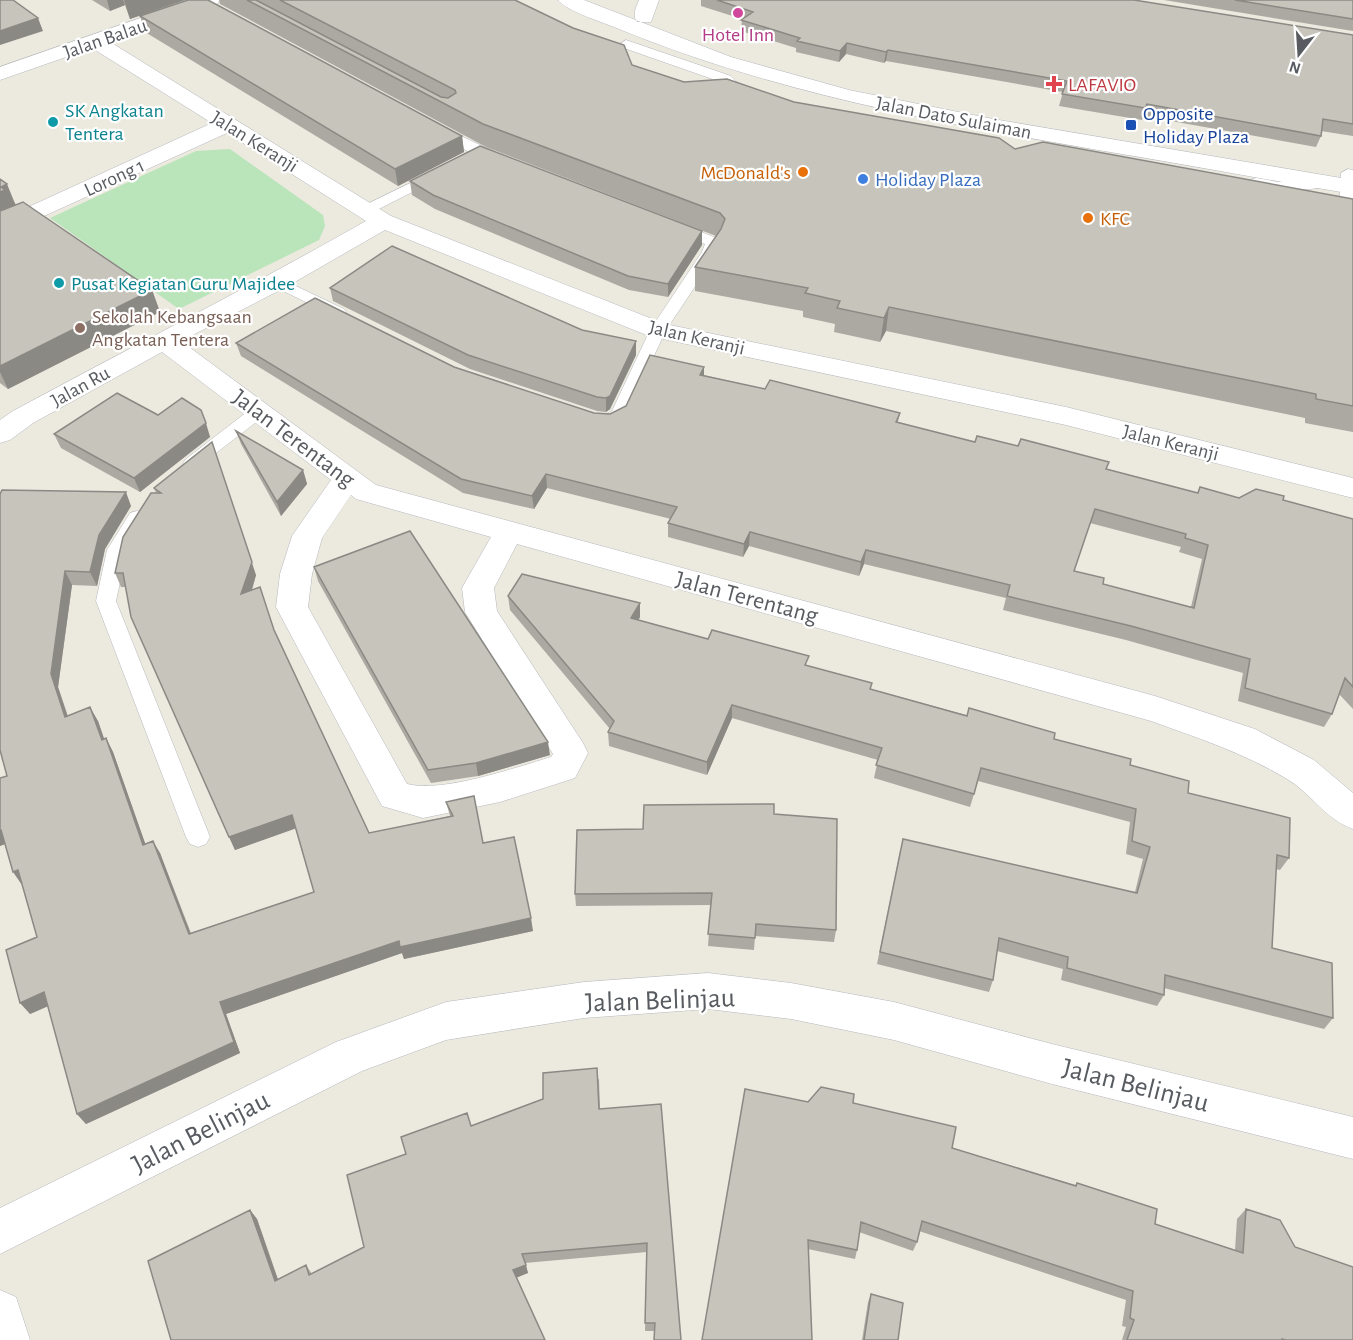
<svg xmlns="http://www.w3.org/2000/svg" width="1353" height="1340" viewBox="0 0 1353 1340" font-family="'Alegreya Sans',sans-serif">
  <rect width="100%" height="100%" fill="#ece9df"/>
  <path fill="#bae5ba" d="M230,149L323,215L325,226L319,240L179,309L50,218L196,151Z"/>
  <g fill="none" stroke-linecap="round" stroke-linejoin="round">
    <defs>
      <path id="lane" d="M626,40L731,76L742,87L755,94L753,97C739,100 730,91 721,82L621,47L620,44Z
        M437,125L506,157L508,160L501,164L475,155L432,132L430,129Z
        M1348,169L1353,170V209L1346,212L1339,208L1341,173Z
        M435,171L442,175L440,178L371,213H361L359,210L361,207Z
        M1257,178L1278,182L1325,178L1332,182C1320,194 1268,189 1252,185L1250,182L1252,179Z
        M676,222L719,239L722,242L718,252L666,330L625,418L611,426L593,423L590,419L593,415L607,414L612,411L650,330L702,252L705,244L671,230L668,227Z
        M277,277L344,309L346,312L344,315H332L271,285L269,282Z
        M258,406L264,408L267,412L264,416L198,467H186L183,463L186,459L252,408Z
        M137,511L144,513L147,518L127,550L116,601L210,837L206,844L198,847L190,844L186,837L96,601L107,550L130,513Z"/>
      <path id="street" d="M192,0H220L217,4L110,42L391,216L665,324L1066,407L1353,478V498L1066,425L649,336L385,230L286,287L181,341L376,485L1155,696L1255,729L1314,760L1353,793V829C1326,820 1311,793 1287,779C1244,753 1198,738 1151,721L517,544L494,588L497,611L583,743L588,753L575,778L500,802L423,818L382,806L276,607L280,574L292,536L331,480L162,352L33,423L10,440L0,443V420L13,411C131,347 250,287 366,221L227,133L0,236V220L212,123L92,48L0,80V67ZM351,495L356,499L491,537L462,588L465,612L553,754L551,757C514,768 443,793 407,784L308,607L312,574L322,538Z
        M708,973L791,983L894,1002L1052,1044L1353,1117V1159L1052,1084L894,1040L791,1019L708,1009L584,1018L446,1040L362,1071L0,1254V1208L336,1042L446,1002L584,982Z
        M0,1290L16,1297L30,1340H0Z"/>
      <path id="secondary" d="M558,0H584L731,57L849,90L993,119L1353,180V194C1268,180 1183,164 1098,150C935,122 773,92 619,29C605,23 566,11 558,0Z
        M639,0H659L651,22H637C632,14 636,8 639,0Z"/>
    </defs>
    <use href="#lane" stroke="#b5b8bd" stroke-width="1"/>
    <use href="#street" stroke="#b5b8bd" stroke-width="1"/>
    <use href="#secondary" stroke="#b5b9bf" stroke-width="1"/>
    <use href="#lane" fill="#fff" fill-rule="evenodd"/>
    <use href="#street" fill="#fff" fill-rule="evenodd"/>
    <use href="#secondary" fill="#fff" fill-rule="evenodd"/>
  </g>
  <path fill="#aba9a2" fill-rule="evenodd" d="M92,0H185L130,19L125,5L110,11Z
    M219,0H515L632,65L684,82L794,102L1015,149L1353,199V432L1305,423V418L886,331L880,342L834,332L835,324L803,317V311L695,291V267L716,236L486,147L220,4Z
    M701,0H1134L1353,35V136L1321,131V136L1316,147L1143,116L1142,120L1059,106L1063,92L886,61L884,63L846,54L839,62L796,52V48L741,31L742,19L701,6Z
    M1164,0H1353V31Z
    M140,16L462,136L464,152L398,186L145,32Z
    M0,179L16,205L152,290L160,312L8,389L0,383Z
    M410,181L702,231V245L668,297L629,290L435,209L412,195Z
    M330,288L636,355L610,409L606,412L597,411L470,369L333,301Z
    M236,343L454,367L594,413L610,414L704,367V375L765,389L900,413L898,422L975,442L1107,469L1197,493L1200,487L1239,498L1283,500L1353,519V709L1339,694L1332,714L1324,727L1238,701L1243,673L1126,640L1003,610L1006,598L864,564L859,576L749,546L743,557L668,537V523L671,519L547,488L534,509L463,493L241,356ZM1090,523L1181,547L1179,552L1202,559L1191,607L1103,584L1074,571Z
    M201,410L210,437L140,492L61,448L54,434L158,415Z
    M236,431L303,470L307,484L281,516L241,444Z
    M154,488L256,575L252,591L275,631L369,833L450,816L446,802L483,843L533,931L404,959L402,953L226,1014L240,1053L86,1124L77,1114L48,1006L30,1014L37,937L22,885L5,844L0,846V778L7,776L0,494L131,506L105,549L97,586L72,585L58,687L68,716L98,721L104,739L106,738L113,752L145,844L160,853L191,933L314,892L295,828L235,850L125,587H121L115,573L156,493Z
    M314,567L550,755L478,776L431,783L318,581Z
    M508,596L640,617L638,620L808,666L871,689L1054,739L1130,765L1188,793L1289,858L1280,870L1276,869L1272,948L1333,1018L1324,1029L1164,988V995L1157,1006L1061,980L1063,969L997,951L993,980L989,992L877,964L900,851L1135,892L1143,859L1126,854L1130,822L978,781L970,807L874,778L878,760L732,718L707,775L609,746L608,732L610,729L510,610Z
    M774,814L836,930L834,942L755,936L754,950L708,946L711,905L576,906L575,894L643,829Z
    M599,1079L600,1109L661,1104L655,1331H645L647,1252L525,1263L528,1273L171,1340L250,1210L257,1219L278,1279L306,1265L312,1274L364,1247L406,1154L471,1126Z
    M808,1102L853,1103L952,1148L1075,1185L1077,1183L1155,1224L1235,1250L1237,1219L1246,1209L1295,1247L1353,1340H1122L1126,1327L1122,1326L1126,1300L919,1231L917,1242L913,1251L859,1232L857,1250L855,1259L808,1249L702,1340Z
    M871,1294L898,1340H862L868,1302Z"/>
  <path fill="#8b8984" d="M107,0H123L125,5L110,11Z
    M124,0H185L130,19Z
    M38,18L43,31L0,45V31Z
    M847,43L846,54L839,62L840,51Z
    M888,50L886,61L884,63L886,52Z
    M462,136L464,152L398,186L395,169Z
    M7,184L16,206L0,219V192L1,187Z
    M702,231V245L668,297V284Z
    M152,290L160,312L8,389L0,372V366Z
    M889,307L886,331L880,342L884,318Z
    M636,341V355L610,409L606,412V398Z
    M704,367V381L700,375Z
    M206,423L210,437L140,492L134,478Z
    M212,442L256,575L246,608L241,594Z
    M303,470L307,484L281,516L277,502Z
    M546,474L547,488L534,509L532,496Z
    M126,492L131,506L105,549L97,586L90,572L99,535Z
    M750,532L749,546L743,557L744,544Z
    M866,550L864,564L859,576L861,562Z
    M65,571L72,585L58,687L72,730L65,717L51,674Z
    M640,603V617L632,632L631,618Z
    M732,705V718L707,775V762Z
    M90,707L98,721L109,753L102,740Z
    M106,738L113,752L150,857L143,845Z
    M548,742L550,755L478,776L476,763Z
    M292,815L297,828L235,850L229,837Z
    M0,830H1L10,842L0,846Z
    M153,841L160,853L195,946L189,934Z
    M18,870L22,885L13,872Z
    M531,918L533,931L404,959L402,953L226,1014L240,1053L86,1124L77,1114L220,1002L399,941Z
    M44,992L53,1004L30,1014L20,1003Z
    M250,1210L257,1219L281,1289L275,1281Z
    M526,1265L528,1273L516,1278L513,1270Z"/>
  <path fill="#c7c4bc" stroke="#8b8984" stroke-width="1.5" fill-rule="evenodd" d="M0,0H13L38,18L0,31Z
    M188,0H208L462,136L395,169L140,16Z
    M247,0H256L441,97L448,98L456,93L455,90L280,0H515L573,28L624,45L632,65L684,82L727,79L794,102L999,138L1015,149L1043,142L1353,199V406L1316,399V394L889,307L884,318L837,308L840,301L805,293L808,288L695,267L721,229L725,219L720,213L483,124Z
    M717,0H1134L1353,35V124L1323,119L1321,136L1147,104L1145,108L1062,94L1067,81L888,50L886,52L847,43L840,51L797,41L800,38L741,20L753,12Z
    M1235,0H1353V19Z
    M480,146L702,231L668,284L628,276L433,195L410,181Z
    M0,179L7,184L1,187L5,190L0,192Z
    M23,202L152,290L0,366V211Z
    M392,246L582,330L636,341L610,396L606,398L597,397L468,355L330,288Z
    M315,298L454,367L594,413L610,414L626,406L650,355L704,367L700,375L765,389L770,380L900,413L896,422L975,442L977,436L1018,446L1021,439L1109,462L1106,469L1198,493L1200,487L1239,498L1256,489L1284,496L1283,500L1353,519V687L1345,678L1332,714L1245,688L1250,659L1131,626L1007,596L1010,585L866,550L861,562L750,532L744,544L668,523L677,507L546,474L532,496L461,479L236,343ZM1095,509L1186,534L1185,538L1208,545L1194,608L1103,584L1104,578L1074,571Z
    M117,393L158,415L182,398L201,410L206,423L134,478L54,434Z
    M236,431L303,470L277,502Z
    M212,442L252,562L241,594L260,587L274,630L369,833L453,816L446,802L474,796L483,843L514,837L531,918L400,947L399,941L220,1002L234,1042L77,1114L44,992L20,1003L6,950L37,937L18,870L13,872L1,830H0V778L7,776L0,750V494L2,490L126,492L99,535L90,572L65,571L51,674L65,717L90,707L102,740L106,738L143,845L153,841L189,934L314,892L292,815L229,837L131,617L123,573H115L123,537L151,493H161L154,488Z
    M410,531L548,742L476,763L428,770L314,567Z
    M522,574L640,603L631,618L708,639L712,630L809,656L805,665L872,683L870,689L967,716L969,708L1055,733L1054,739L1131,759L1130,765L1189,781L1188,793L1290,818L1289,858L1277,855L1272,948L1332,963L1333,1018L1165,975L1164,995L1067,968L1068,957L999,938L993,980L880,952L903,839L1137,893L1150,847L1132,841L1136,809L981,768L974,794L876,765L882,748L732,705L707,762L608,732L614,721L508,596Z
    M774,804V814L837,819L836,930L756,924L755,938L708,934L712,893L575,894L577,830L643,829L644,805Z
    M597,1068L599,1109L661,1104L681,1340H654L655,1323H645L647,1243L522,1254L526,1265L513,1270L545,1340H171L148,1261L250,1210L275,1281L306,1265L309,1275L364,1247L347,1175L406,1154L401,1137L467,1113L471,1126L543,1099V1073Z
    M821,1087L854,1094L853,1103L956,1127L952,1148L1076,1186L1077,1183L1157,1209L1155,1224L1243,1253L1246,1209L1280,1220L1295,1247L1353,1267V1340H1286L1282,1339V1340H1127L1134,1320L1130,1318L1133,1291L922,1221L917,1242L861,1222L857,1250L808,1240L812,1340H702L745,1089L808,1102Z
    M871,1294L903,1303L898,1340H864Z"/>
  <circle fill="#d1479c" stroke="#fff" stroke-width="2" cx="738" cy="13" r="6"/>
  <path fill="#e0444e" stroke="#fff" stroke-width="2" d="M1051 75h6v6h6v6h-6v6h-6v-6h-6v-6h6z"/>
  <g fill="#0f9aa8" stroke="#fff" stroke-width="2">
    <circle cx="53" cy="122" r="6"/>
    <circle cx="59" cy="283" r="6"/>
  </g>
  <rect fill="#1a4fb4" stroke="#fff" stroke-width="2" x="1125" y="119" width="12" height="12" rx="3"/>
  <g fill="#e8710a" stroke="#fff" stroke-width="2">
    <circle cx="803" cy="172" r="6"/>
    <circle cx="1088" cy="218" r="6"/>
  </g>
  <circle fill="#3f7fe0" stroke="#fff" stroke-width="2" cx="863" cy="179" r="6"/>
  <circle fill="#8d6e63" stroke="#fff" stroke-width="2" cx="80" cy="328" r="6"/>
  <g text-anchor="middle" stroke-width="4.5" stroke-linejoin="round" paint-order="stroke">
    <g font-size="20" fill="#b23c85" stroke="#fff">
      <text x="738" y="41">Hotel Inn</text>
    </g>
    <g font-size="20" fill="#585c61" stroke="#fff">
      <text transform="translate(105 38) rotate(-19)" y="7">Jalan Balau</text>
      <text transform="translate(954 117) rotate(11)" y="7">Jalan Dato Sulaiman</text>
      <text transform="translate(255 141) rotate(32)" y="7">Jalan Keranji</text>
      <text transform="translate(114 177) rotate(-25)" y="7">Lorong 1</text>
      <text transform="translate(697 337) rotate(13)" y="7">Jalan Keranji</text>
      <text transform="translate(80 386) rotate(-29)" y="7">Jalan Ru</text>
      <text transform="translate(1171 442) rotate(14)" y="7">Jalan Keranji</text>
    </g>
    <g font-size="20" fill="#be3a42" stroke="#fff" text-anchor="start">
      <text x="1068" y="91">LAFAVIO</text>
    </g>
    <g font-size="20" fill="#0d838f" stroke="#fff" text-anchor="start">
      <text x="65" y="117">SK Angkatan<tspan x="65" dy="23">Tentera</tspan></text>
      <text x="71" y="290">Pusat Kegiatan Guru Majidee</text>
    </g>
    <g font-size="20" fill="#164399" stroke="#fff" text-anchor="start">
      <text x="1143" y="120">Opposite<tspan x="1143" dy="23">Holiday Plaza</tspan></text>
    </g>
    <g font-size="20" fill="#c56008" stroke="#fff" text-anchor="end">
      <text x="791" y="179">McDonald's</text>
      <text x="1100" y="225" text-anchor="start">KFC</text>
    </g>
    <g font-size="20" fill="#366cbe" stroke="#fff" text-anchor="start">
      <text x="875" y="186">Holiday Plaza</text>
    </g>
    <g font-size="20" fill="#785e54" stroke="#fff" text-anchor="start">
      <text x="92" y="323">Sekolah Kebangsaan<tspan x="92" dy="23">Angkatan Tentera</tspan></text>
    </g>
    <g font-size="24" fill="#585c61" stroke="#fff">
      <text transform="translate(294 438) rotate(37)" y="8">Jalan Terentang</text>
      <text transform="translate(747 597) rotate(15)" y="8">Jalan Terentang</text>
    </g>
    <g font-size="28" fill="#585c61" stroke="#fff">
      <text transform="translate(660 999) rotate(-2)" y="10">Jalan Belinjau</text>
      <text transform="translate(1136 1084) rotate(14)" y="10">Jalan Belinjau</text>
      <text transform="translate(200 1131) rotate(-27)" y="10">Jalan Belinjau</text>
    </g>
  </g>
  <g transform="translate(1299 54) rotate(197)" stroke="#ffffff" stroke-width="4.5" paint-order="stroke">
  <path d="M0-4.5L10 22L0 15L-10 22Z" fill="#585c61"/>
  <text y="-9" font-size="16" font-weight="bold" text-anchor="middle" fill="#585c61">N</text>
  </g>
</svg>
